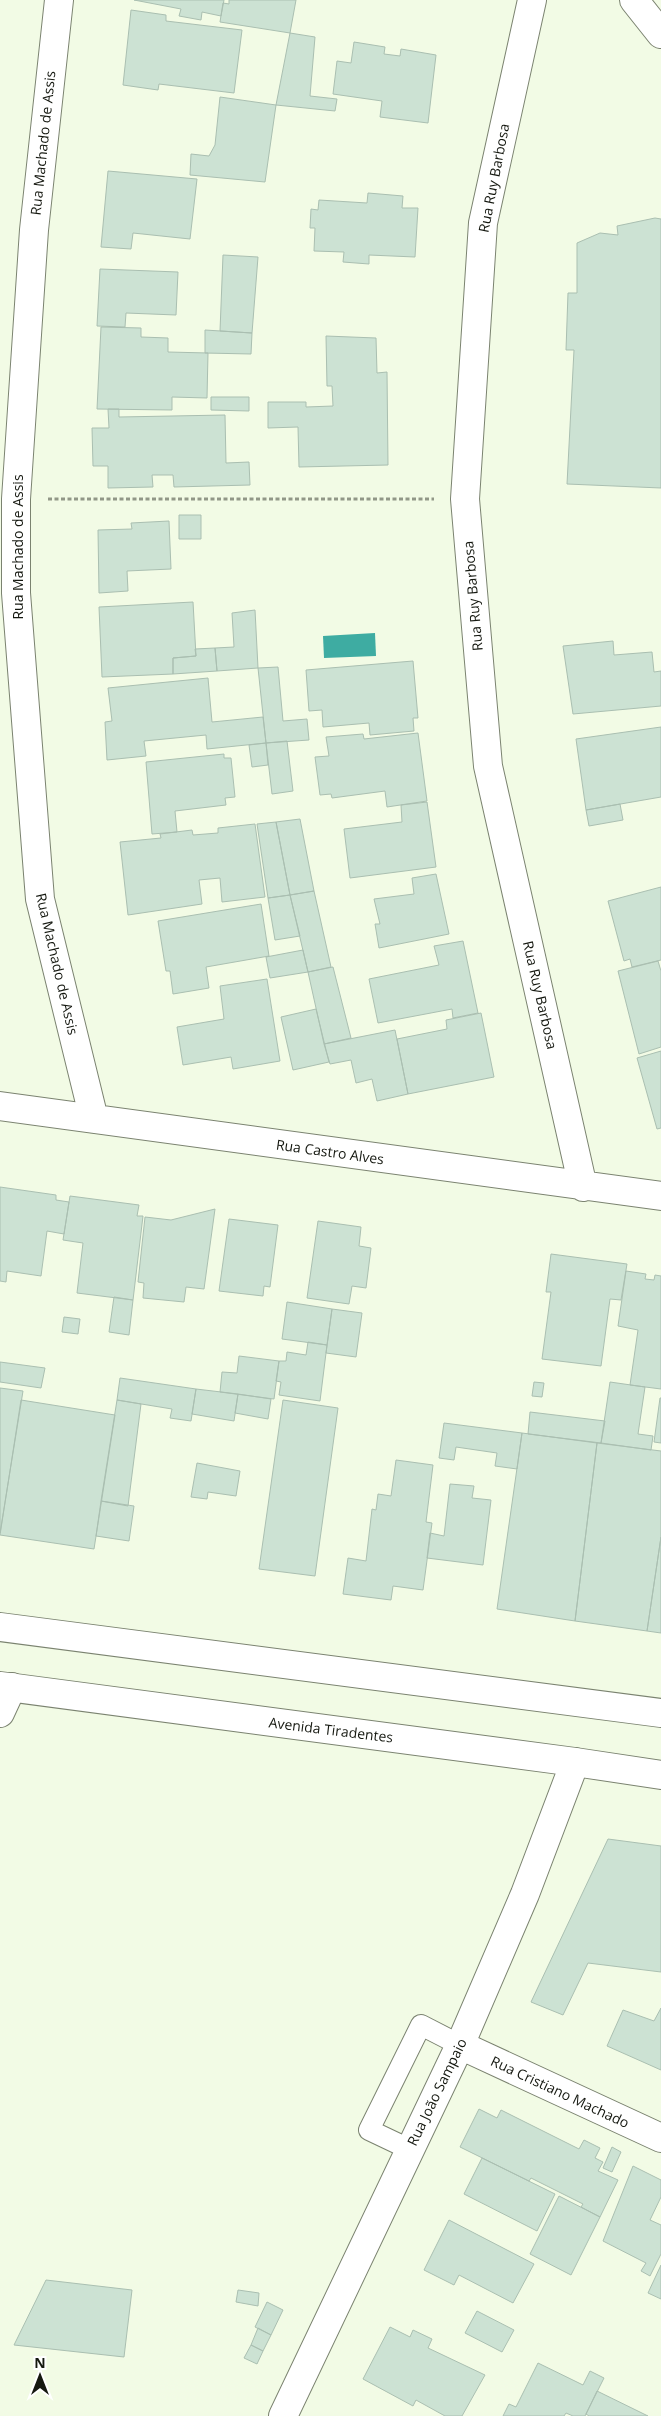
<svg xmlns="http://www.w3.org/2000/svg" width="661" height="2416" viewBox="0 0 661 2416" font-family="'Open Sans',sans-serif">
  <rect width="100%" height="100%" fill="#f2fbe5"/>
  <path fill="#3eaca2" d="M375,633L376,656L324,658L323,636Z"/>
  <path fill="#cce2d3" stroke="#aabfb1" d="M134,0H224L221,16L202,12L201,20L179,16L181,9Z
    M229,0H296L290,33L220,22L223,3L229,4Z
    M131,10L166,15V21L242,30L234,93L159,84L158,90L123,85Z
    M290,33L315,37L310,96L337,99L335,111L276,105Z
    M354,42L385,47L384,54L400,56L401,49L436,55L428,123L380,117L382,101L333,94L337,61L351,63Z
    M220,97L276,105L265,182L190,175L191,154L209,156L215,145Z
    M108,171L197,179L190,239L133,233L131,249L101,247Z
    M368,193L403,196L402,208H418L415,257L369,255V264L343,262L344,252L314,251L315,228H310L311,209L318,210L319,200L367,203Z
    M655,218L661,219V488L567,484L574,350H566L568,293H577V243L600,233L618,235L617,226Z
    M223,255L258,257L252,333L220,331Z
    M100,269L178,272L176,315L126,313L125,327L97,326Z
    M101,327L141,328V337L168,338V352L208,353L207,398L172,397V410L97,409Z
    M205,330L252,333L251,354L205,353Z
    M326,336L376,338L377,373L387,372L388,465L299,467L298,427L268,428V402H306V407L333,406L332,386H327Z
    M211,397H249V411L211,410Z
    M108,409H119V417L225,415L226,463L249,462L250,485L174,487L173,475H152L153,487L108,488V466H93L92,428H109Z
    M179,515H201V539H179Z
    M169,521L171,569L127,571L128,591L99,593L98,530L132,529L131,523Z
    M193,602L196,656L173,658V674L102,677L99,607Z
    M255,610L258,668L217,671L215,648L234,647L232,613Z
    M613,641L614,655L652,652L654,672L661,671V706L573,714L563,646Z
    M215,648L217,671L173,674V658L196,656L195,649Z
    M413,661L418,718H413L414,731L370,735L369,723L323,727L322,710L309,711L306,670Z
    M278,667L283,721L307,719L309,740L266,743L258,668Z
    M208,678L212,722L263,717L266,743L207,749L206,735L144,741L146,756L107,760L105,722L112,721L108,688Z
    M661,727V797L586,810L576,739Z
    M418,733L427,801L387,807L385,791L332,798L331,794L320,795L315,757L329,756L326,737L363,734L364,739Z
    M287,741L293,791L272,794L266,743Z
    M266,743L268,765L252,767L249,745Z
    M224,754V758H231L235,797L225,798L226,805L175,811L177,832L152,834L146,762Z
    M427,802L436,867L350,878L344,829L402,822L401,805Z
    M620,804L623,820L589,826L586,810Z
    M300,819L314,891L290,895L276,822Z
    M276,822L290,895L268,898L257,824Z
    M255,824L265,897L222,902L220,878L199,880L202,904L128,915L120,842L161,838L160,834L192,830L193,835L218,833V828Z
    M436,874L449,934L379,948L375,924H380L374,899L414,894L412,878Z
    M661,887V960L632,967L630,959L624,961L608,901Z
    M314,891L331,967L308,972L290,895Z
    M290,895L300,936L275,940L268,898Z
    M261,904L269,956L206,967L209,988L173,994L170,971H166L158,921Z
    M463,941L478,1013L453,1018L452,1009L378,1023L369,979L439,965L434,946Z
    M303,950L308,972L270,978L266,957Z
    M658,961L661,971V1047L639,1054L618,971Z
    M333,967L351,1038L324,1044L308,972Z
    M267,979L280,1061L233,1069L231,1057L183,1065L177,1027L224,1019L220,986Z
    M316,1009L329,1062L293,1070L281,1017Z
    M481,1013L494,1077L408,1094L397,1039L447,1029L446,1020Z
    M395,1030L408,1094L377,1101L372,1079L356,1083L351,1060L330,1064L324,1044Z
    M661,1051V1128L657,1129L637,1058Z
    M0,1187L56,1195V1200L69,1202L64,1234L47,1231L41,1276L7,1271L6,1282L0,1281Z
    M70,1196L139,1205L137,1216H143L133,1300L77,1293L83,1243L63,1240Z
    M215,1209L204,1289L186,1287L184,1302L143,1298L144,1283L138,1282L145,1217L171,1220Z
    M229,1219L278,1225L270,1287L264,1286L263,1296L219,1291Z
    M318,1221L361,1227L359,1246L371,1248L366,1288L352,1286L349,1304L307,1298Z
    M551,1254L627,1264L621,1300L610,1299L601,1366L542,1359L551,1292H546Z
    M626,1271L646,1274L645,1279L654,1280L655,1275L661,1276V1389L630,1385L638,1330L618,1326Z
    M114,1297L133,1300L129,1335L109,1332Z
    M287,1302L332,1309L327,1345L282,1339Z
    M332,1309L362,1313L356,1357L326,1353Z
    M64,1317L80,1319L78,1334L62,1332Z
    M308,1342L327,1345L320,1401L279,1395L281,1382L276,1381L279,1361H286L287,1352L306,1355Z
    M239,1356L279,1361L274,1399L220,1392L222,1372L237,1373Z
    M0,1362L45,1368L41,1388L0,1382Z
    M120,1378L196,1389L191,1421L170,1418L172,1409L117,1400Z
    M534,1382L544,1383L542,1397L532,1396Z
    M610,1382L645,1387L638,1434L653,1436L651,1450L601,1443Z
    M0,1388L23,1391L0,1533Z
    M196,1389L238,1394L234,1421L192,1414Z
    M238,1394L271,1399L268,1419L235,1413Z
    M660,1398H661V1443L654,1442Z
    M21,1400L115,1415L94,1549L0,1535Z
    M117,1400L141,1404L128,1506L101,1501Z
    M283,1400L338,1408L315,1576L259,1569Z
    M530,1412L605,1421L601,1443L528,1434Z
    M444,1423L522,1433L517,1469L495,1466L497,1453L456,1447L454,1460L439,1458Z
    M522,1433L597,1443L575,1621L497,1609Z
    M597,1443L661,1451V1537L647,1631L575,1621Z
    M396,1460L433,1465L426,1522L432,1523L423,1590L393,1586L391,1600L343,1594L348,1558L366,1561L372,1509L376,1510L378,1494L391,1496Z
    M197,1463L240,1471L236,1496L208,1492L207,1499L191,1497Z
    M450,1484L474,1486L472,1498L491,1500L483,1565L427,1558L430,1533L444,1536Z
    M101,1501L134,1506L129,1541L96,1536Z
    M661,1537V1633L647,1631Z
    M608,1839L661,1846V1972L588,1963L563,2015L531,2002Z
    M661,2008V2070L607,2046L623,2010L654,2021Z
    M479,2109L497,2118L501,2110L579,2149L584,2140L600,2148L595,2158L603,2162L598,2171L618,2180L600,2217L581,2207L583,2204L531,2178L529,2181L460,2147Z
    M612,2147L621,2152L612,2172L603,2168Z
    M482,2158L555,2194L537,2231L464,2194Z
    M633,2166L661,2180V2197L650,2220L661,2225V2254L650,2276L641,2271L646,2263L603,2241Z
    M559,2196L600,2217L571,2275L530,2254Z
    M449,2220L534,2264L513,2303L459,2275L454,2285L424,2270Z
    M661,2265V2299L648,2293Z
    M46,2280L132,2290L124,2357L14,2345Z
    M238,2290L259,2293L258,2306L236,2302Z
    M267,2302L283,2310L271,2335L255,2327Z
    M477,2311L514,2330L502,2352L465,2333Z
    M390,2327L410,2337L413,2330L432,2339L428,2348L485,2375L462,2416H445L416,2400L413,2406L363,2379Z
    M258,2328L271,2335L263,2351L251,2345Z
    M251,2345L263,2351L257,2364L244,2358Z
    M538,2363L583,2385L590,2371L604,2378L585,2416H573L566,2413L564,2416H503L509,2404L516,2407Z
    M597,2391L648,2416H589L586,2414Z"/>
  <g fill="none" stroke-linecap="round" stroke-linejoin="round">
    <defs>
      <path id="lane" d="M409,2149L369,2130L421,2025L460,2045"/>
      <path id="street" d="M59,0L34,230L16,499V593L40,899L94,1119
        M532,0L483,223L465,499L488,766L583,1187
        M0,1106L661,1196
        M0,1713L12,1687
        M460,2045L661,2138
        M283,2416L460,2045L525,1894L575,1762"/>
      <path id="secondary" d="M634,0L661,34"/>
      <path id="primary" d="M0,1627L661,1713
        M0,1686L575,1762L661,1775"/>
    </defs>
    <use href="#lane" stroke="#7b8370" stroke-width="22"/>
    <use href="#street" stroke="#7b8370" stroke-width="30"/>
    <use href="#secondary" stroke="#7b8370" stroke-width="30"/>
    <use href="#primary" stroke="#7b8370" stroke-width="30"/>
    <path stroke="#919787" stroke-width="3" stroke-dasharray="4 2.5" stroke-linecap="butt" d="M48,499H434"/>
    <use href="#lane" stroke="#fff" stroke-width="20"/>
    <use href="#street" stroke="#fff" stroke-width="28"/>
    <use href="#secondary" stroke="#fff" stroke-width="28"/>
    <use href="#primary" stroke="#fff" stroke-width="28"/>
  </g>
  <g text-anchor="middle" stroke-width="4" stroke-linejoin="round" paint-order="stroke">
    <g font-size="14" fill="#151810" stroke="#fff">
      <text transform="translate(43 143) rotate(-84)" y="5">Rua Machado de Assis</text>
      <text transform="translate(494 178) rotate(-79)" y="5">Rua Ruy Barbosa</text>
      <text transform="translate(18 547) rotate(-90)" y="5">Rua Machado de Assis</text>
      <text transform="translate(473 596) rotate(-95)" y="5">Rua Ruy Barbosa</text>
      <text transform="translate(57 964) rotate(77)" y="5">Rua Machado de Assis</text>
      <text transform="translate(540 995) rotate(77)" y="5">Rua Ruy Barbosa</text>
      <text transform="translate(330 1152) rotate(8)" y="5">Rua Castro Alves</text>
      <text transform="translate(331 1730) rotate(7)" y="5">Avenida Tiradentes</text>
      <text transform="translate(437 2092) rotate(-64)" y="5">Rua João Sampaio</text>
      <text transform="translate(560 2092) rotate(25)" y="5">Rua Cristiano Machado</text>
    </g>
  </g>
  <g transform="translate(40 2376)" stroke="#ffffff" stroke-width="4" paint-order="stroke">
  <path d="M0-4L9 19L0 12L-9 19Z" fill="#151810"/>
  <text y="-8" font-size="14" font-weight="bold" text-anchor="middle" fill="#151810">N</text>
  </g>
</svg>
